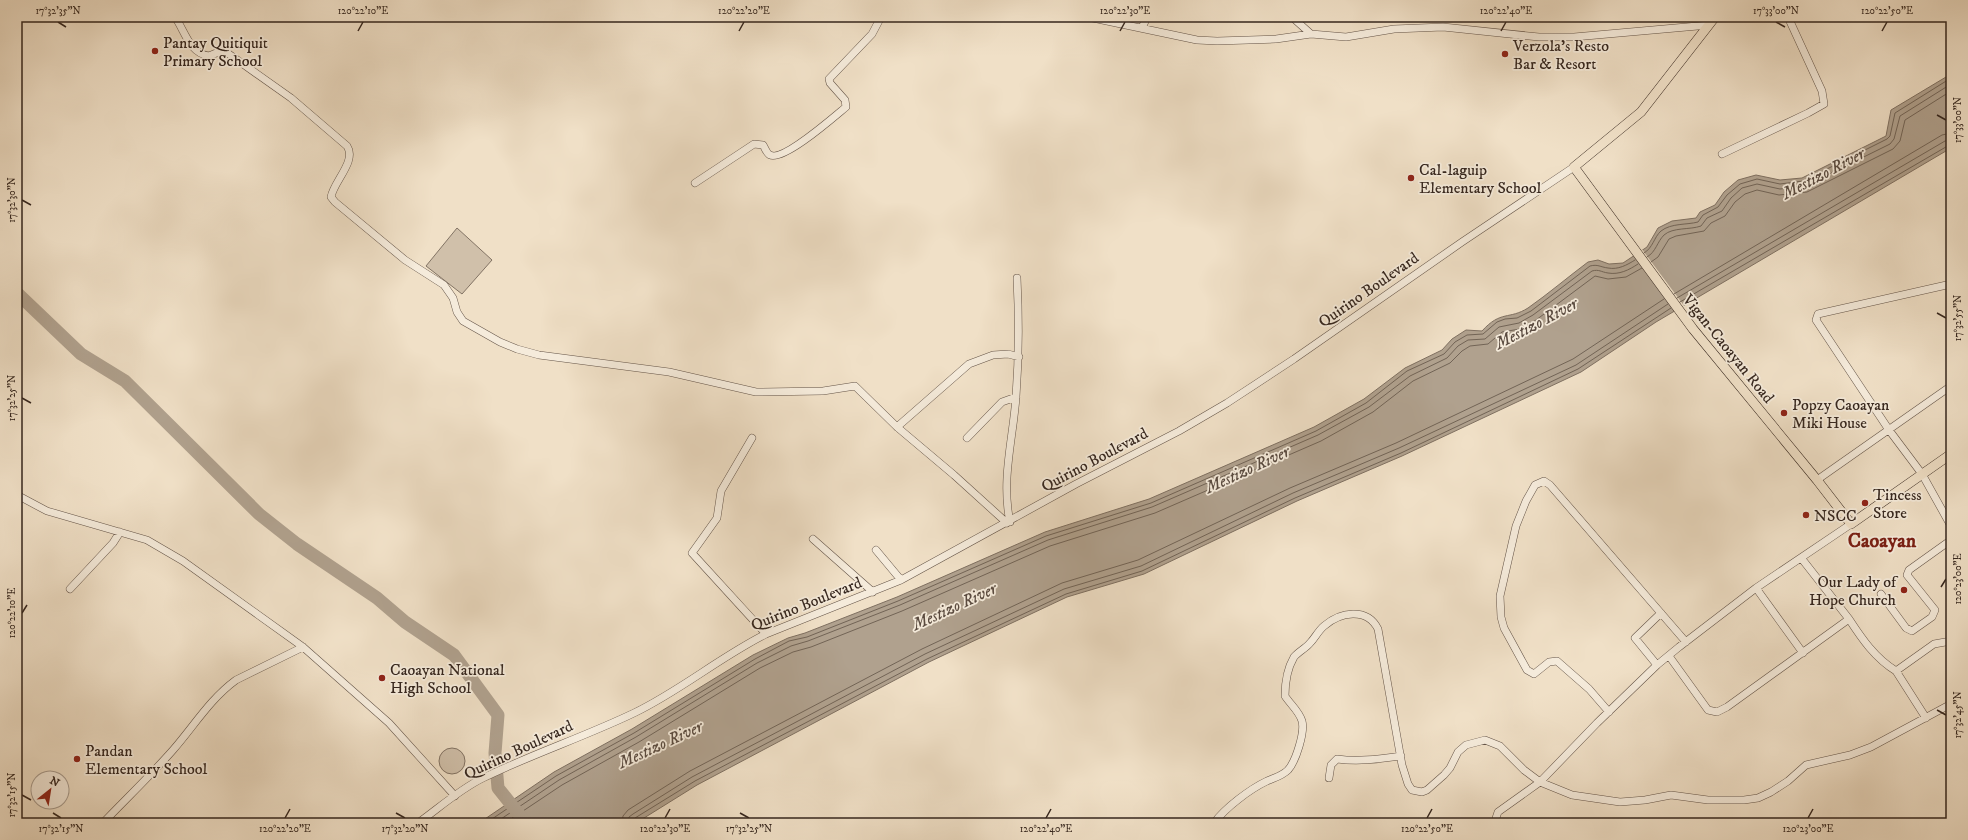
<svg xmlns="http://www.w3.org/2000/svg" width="1968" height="840" viewBox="0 0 1968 840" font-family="'IM FELL DW Pica',serif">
  <rect width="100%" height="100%" fill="#f0e0c7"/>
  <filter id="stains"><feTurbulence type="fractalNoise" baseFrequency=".005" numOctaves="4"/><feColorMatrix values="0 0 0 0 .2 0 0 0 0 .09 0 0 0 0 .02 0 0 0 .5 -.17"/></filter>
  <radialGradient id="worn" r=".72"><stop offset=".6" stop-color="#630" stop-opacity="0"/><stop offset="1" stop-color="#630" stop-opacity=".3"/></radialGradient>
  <path fill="#d0c0aa" stroke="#827364" d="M457,228L492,260L462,294L426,266Z
    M439 761a13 13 0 1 1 26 0a13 13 0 1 1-26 0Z"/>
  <path fill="#b0a18e" stroke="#7f7061" d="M1951,74V148L1656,322L1581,372L1402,456L1297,501L1144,574L1067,597L929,662L697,785L636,823H479L554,772L632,729L753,655L788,638L805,633L897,597L1045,532L1149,499L1314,427L1364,399L1405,368L1442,350L1452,339L1466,330L1482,331C1501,310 1509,320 1528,308C1548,294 1568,277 1588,262L1598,260L1609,264L1623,263L1647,247L1658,228L1672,221L1696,218L1700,212L1715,205L1724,192L1738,180L1756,175L1780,180L1802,178L1886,136L1891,110Z"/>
  <path fill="#f0e0c7" d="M1641,248L1685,307L1675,312L1632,254Z"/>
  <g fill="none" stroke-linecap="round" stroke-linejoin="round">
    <path stroke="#726456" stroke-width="1" d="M1644,253C1653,248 1654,237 1661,231C1671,223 1687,225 1698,222L1703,215L1718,207L1727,195L1740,184L1757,179L1780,184L1803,181L1887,139L1890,136L1895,113L1951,78
      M1647,257C1656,252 1657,242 1664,235C1673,227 1690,230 1701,226L1707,218L1722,211L1731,198L1742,188L1757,184L1780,189L1805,186L1890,144L1894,139L1900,116L1951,84
      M1651,262L1658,257L1669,239L1676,236L1704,231L1711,223L1725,216L1735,202L1745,194L1757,190L1779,195L1807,192L1893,149L1900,141L1905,120L1951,91
      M1674,294L1942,135L1951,133
      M1677,298L1945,141L1951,139
      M1680,302L1951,144
      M486,823L556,776L634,733L755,659L789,641L807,637L898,601L1046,536L1151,503L1316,431L1366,403L1407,371L1444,354L1455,342L1467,335L1483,334L1497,322L1505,319L1517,318L1531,311L1590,266C1598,264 1600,267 1608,268C1618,270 1627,265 1635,260
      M495,823L559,780L636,737L757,663L791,646L808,641L900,605L1048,540L1152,507L1318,435L1369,407L1410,376L1447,358L1458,346L1468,340L1485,339L1499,327L1519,323L1533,315L1592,271C1599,269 1601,272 1608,273C1619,275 1629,270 1638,264
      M505,823L562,785L639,742L760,668L793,652L811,647L902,611L1050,546L1155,513L1321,441L1373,412L1413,381L1450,363L1462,351L1470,346L1488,344L1502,332L1520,329L1536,320L1595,276L1608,279L1626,277L1642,268
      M622,823L623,816L628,810L690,771L922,649L1062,583L1138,560L1290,488L1396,443L1573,359L1664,299
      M628,823L629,817L633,814L692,777L925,654L1064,589L1141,566L1293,493L1399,448L1576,365L1668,304
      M633,823L635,818L695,781L927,659L1066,594L1142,571L1295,498L1401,453L1578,369L1671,308"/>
    <path stroke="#b0a18e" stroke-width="13" d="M17,293L81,354L125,381L259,514L297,544L377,598L405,622L454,655L498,715L495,753L498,788L526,823"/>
    <defs>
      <path id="minor" d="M175,17C185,31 189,53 209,56L221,51L226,52L291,98L347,146C357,161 334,181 331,197L335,202L405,260L444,285L453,298L457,312L463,321L500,342L517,349L539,355L669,372L756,392L823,391L855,386L897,427L954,475L1007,523
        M1088,17L1197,40L1217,41L1276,39L1311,34L1346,37L1394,29L1443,27L1539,37H1574L1709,25
        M1292,17L1311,34
        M1142,28L1147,17
        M1722,154L1808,113L1824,104L1822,91L1788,17
        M695,183L754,144L763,145C765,148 767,154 770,155C783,162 835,116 846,107L845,100L830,83L829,79L872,34L881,17
        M1951,284L1818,314L1816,320L1889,430L1922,474L1951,526
        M897,427L969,364L993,355L1008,354L1019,357
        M752,438L721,491L717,518L692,553L766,634
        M967,438L1002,402L1016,397
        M1817,480L1951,386
        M17,495L47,511L147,540L183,561L303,647L389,723L455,796
        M1010,522C1001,480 1013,439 1016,397C1019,357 1019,318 1017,278
        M813,539L873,592
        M876,550L901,580
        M1756,588L1803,653
        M70,589L113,543L120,532
        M1881,594L1906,628L1912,631L1932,617L1935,610L1907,575L1909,570L1951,540
        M1849,619C1862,639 1875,658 1896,671L1934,644L1951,641
        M1669,656L1708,710L1717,712L1727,707L1849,619L1802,559
        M1657,665L1635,638L1661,613
        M1896,671L1926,718
        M1609,712L1589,689L1557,661L1549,662L1534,674L1527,670L1504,628L1501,617L1500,596L1516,526L1526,501L1535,485L1544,481L1550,485L1686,642
        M1329,778L1331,765L1337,759C1359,762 1379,759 1401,756
        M103,823C126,799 151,775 173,750C194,726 210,699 236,680L303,647
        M418,823C439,808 460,789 483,778C532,754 584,737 634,713C680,691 720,657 766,634L901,580L1076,484L1179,431L1227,403L1294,359L1462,242L1574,167
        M1214,823C1225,808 1250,789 1267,781C1274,778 1282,776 1288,770C1296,761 1305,732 1302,721C1299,711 1290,704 1285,696C1285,682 1287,669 1294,657C1298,652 1306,648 1310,643C1315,638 1318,631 1324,626C1340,612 1367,607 1378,629L1402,765L1408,784L1412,790L1422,792L1427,790L1444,775L1450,768L1458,752L1466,745L1485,740L1500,746L1524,770L1540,782L1572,795L1620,802L1645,800L1671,795L1708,800H1744L1758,798L1771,792L1788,781L1806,765L1850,755L1871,747L1951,704
        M1499,823L1496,818L1498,812L1540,782L1597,723L1657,665L1679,647L1756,588L1851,524"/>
      <path id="major" d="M1715,17L1641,112L1574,167L1693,329L1817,480L1851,524L1951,454"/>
    </defs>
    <use href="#minor" stroke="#645448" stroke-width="8"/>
    <use href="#major" stroke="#35261e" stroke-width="10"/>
    <use href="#minor" stroke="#f5ebdb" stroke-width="7"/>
    <use href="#major" stroke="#f0e0c7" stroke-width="9"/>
  </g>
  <path fill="none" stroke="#35261e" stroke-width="1.5" d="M58,22L66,27M1776,22L1785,27M358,31L363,22M739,31L744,22M1120,31L1125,22M1501,31L1506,22M1882,31L1887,22M1937,115L1946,120M22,200L31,205M1937,313L1946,318M22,398L31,403M1941,587L1946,579M22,613L27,605M1937,710L1946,715M22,795L31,800M53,813L61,818M396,813L405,818M740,813L749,818M285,818L290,809M665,818L670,809M1046,818L1051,809M1427,818L1432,809M1808,818L1813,809"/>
  <g fill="#8f2418" stroke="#f5ebdb" stroke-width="1.5">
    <circle cx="155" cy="51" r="4"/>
    <circle cx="1505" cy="54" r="4"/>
    <circle cx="1411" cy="178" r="4"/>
    <circle cx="1784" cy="413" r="4"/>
    <circle cx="1865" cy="503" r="4"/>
    <circle cx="1806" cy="515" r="4"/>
    <circle cx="1904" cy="590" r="4"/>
    <circle cx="382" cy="678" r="4"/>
    <circle cx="77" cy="759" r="4"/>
  </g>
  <g text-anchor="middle" stroke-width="3.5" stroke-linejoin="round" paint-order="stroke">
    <g font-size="16" fill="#35261e" stroke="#f5ebdb" text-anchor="start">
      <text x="163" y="48">Pantay Quitiquit<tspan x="163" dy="18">Primary School</tspan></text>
      <text x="1513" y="51">Verzola's Resto<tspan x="1513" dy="18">Bar &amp; Resort</tspan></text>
      <text x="1419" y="175">Cal-laguip<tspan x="1419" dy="18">Elementary School</tspan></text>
      <text x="1792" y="410">Popzy Caoayan<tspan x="1792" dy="18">Miki House</tspan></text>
      <text x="1873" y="500">Tincess<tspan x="1873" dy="18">Store</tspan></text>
      <text x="1814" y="521">NSCC</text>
      <text x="1896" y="587" text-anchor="end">Our Lady of<tspan x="1896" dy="18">Hope Church</tspan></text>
      <text x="390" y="675">Caoayan National<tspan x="390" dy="18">High School</tspan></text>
      <text x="85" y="756">Pandan<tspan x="85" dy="18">Elementary School</tspan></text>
    </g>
    <g font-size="16" fill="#35261e" stroke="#f5ebdb">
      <text transform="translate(1368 289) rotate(-35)" y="6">Quirino Boulevard</text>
      <text transform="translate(1729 348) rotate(51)" y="6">Vigan-Caoayan Road</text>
      <text transform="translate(1094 459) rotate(-28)" y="6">Quirino Boulevard</text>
      <text transform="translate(806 603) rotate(-22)" y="6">Quirino Boulevard</text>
      <text transform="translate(518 749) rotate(-25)" y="6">Quirino Boulevard</text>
    </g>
    <g font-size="17" font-style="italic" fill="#5a4b40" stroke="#f5ebdb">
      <text transform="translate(1823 173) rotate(-28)" y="6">Mestizo River</text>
      <text transform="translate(1536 323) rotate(-28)" y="6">Mestizo River</text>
      <text transform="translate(1247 469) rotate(-25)" y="6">Mestizo River</text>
      <text transform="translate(954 606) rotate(-25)" y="6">Mestizo River</text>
      <text transform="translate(660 744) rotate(-25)" y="6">Mestizo River</text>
    </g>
    <g font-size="20" font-weight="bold" fill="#7a1f14" stroke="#f5ebdb">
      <text x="1882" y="547">Caoayan</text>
    </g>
  </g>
  <rect width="1968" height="840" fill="none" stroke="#f0e0c7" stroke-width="44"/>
  <g transform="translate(50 790) rotate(30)"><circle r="19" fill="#f5ebdb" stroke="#a89c8f"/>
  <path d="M0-3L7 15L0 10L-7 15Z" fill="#8f2418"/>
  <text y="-6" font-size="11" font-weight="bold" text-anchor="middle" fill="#35261e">N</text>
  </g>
  <rect x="22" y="22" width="1924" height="796" fill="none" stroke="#35261e" stroke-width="1.5"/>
  <g font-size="10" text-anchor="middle" fill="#35261e">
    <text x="58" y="14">17°32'35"N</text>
    <text x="363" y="14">120°22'10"E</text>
    <text x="744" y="14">120°22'20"E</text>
    <text x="1125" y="14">120°22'30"E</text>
    <text x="1506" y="14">120°22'40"E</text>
    <text x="1776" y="14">17°33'00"N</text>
    <text x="1887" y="14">120°22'50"E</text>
    <text transform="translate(1957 120) rotate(-90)" y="4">17°33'00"N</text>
    <text transform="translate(11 200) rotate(-90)" y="4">17°32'30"N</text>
    <text transform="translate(1957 318) rotate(-90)" y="4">17°32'55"N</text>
    <text transform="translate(11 398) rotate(-90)" y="4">17°32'25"N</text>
    <text transform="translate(1957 579) rotate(-90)" y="4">120°23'00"E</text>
    <text transform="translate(11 613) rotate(-90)" y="4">120°22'10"E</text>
    <text transform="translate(1957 715) rotate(-90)" y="4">17°32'45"N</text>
    <text transform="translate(11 795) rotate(-90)" y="4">17°32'15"N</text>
    <text x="61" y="832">17°32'15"N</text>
    <text x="285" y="832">120°22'20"E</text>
    <text x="405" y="832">17°32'20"N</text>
    <text x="665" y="832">120°22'30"E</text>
    <text x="749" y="832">17°32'25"N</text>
    <text x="1046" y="832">120°22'40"E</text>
    <text x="1427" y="832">120°22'50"E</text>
    <text x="1808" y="832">120°23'00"E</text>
  </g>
  <rect width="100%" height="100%" filter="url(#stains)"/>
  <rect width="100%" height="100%" fill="url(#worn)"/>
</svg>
